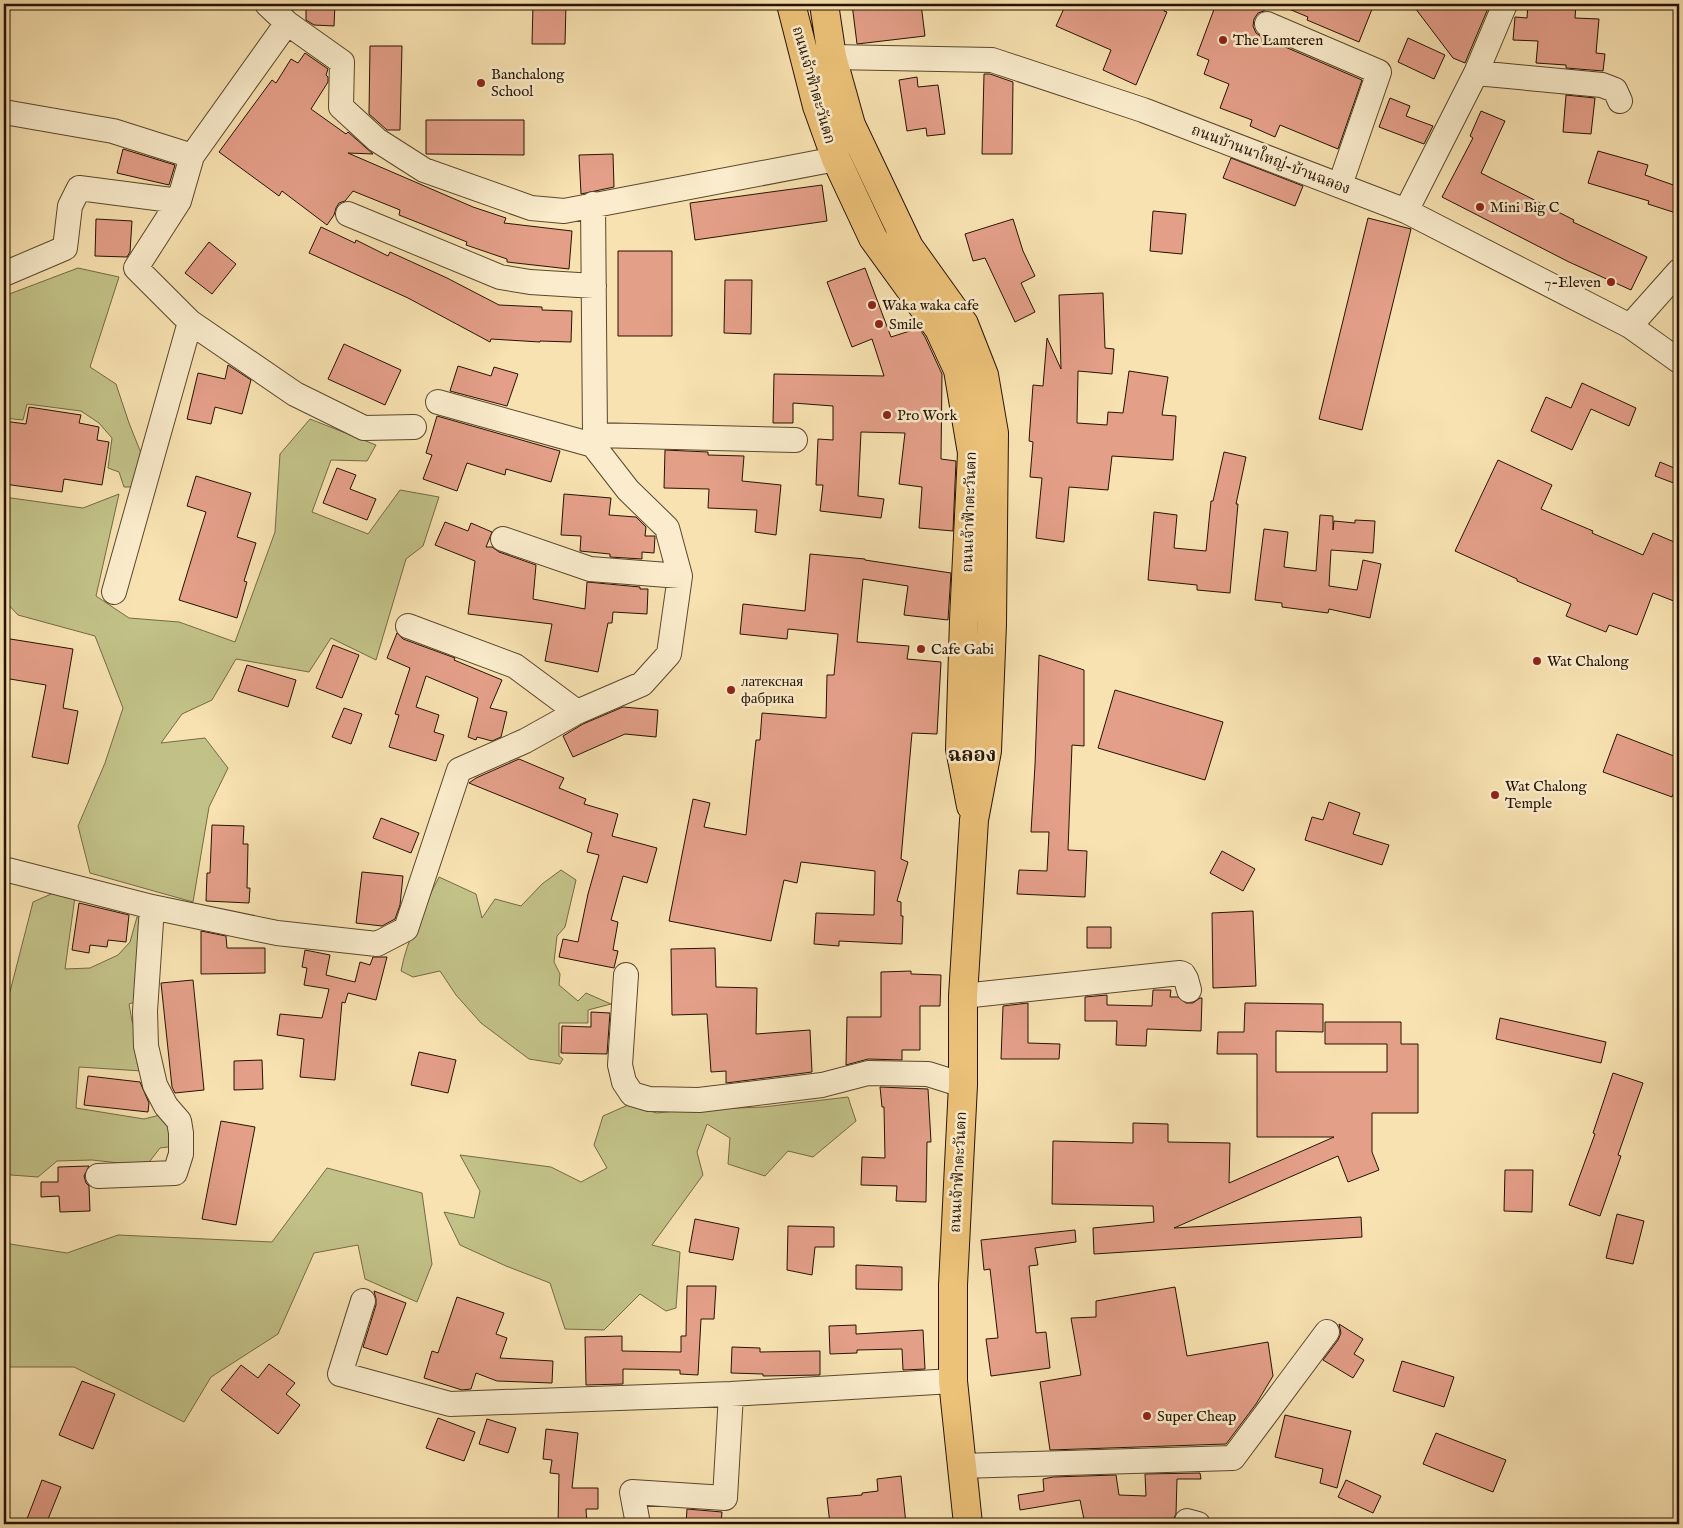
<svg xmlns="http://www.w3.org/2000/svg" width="1683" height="1528" viewBox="0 0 1683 1528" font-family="'IM FELL English','Noto Serif Thai',serif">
  <rect width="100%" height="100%" fill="#f8e2b1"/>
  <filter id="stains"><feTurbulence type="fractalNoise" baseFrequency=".004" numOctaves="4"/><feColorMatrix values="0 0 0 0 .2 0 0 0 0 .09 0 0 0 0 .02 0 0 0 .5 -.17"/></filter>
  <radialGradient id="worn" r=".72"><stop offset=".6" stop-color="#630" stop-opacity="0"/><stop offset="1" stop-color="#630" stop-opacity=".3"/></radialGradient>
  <path fill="#c2c288" stroke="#746a44" d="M78,268L119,277L90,367L116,384L129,423L143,458L135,487H124L119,472L108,468L112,438L99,423L81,411L27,404L23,420L4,418V296Z
    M310,419L376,445L367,461L331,460L312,512L368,534L400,490L439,497L423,546L406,559L376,660L331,638L309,672L236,659L212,700L182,714L161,743L205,738L228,768L209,807L193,902L90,873L78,826L105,763L123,708L95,636L18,615L4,600V497L83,508L119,494L96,596L129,618L179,622L235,642L275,532L280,454Z
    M561,870L576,880L565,927L557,936L554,962L560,974L559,985L578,1001L586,993L611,1004L588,1010V1023H559V1056L563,1059L560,1064L529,1059L481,1023L456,995L440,971L413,977L401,971C407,938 424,907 439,877L476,894L482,918L495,899L521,906L542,884Z
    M58,891L75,897L65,969L90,968L118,955L130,942L137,917L143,923L140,1000L129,1004L132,1021L139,1038L142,1071L79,1067L76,1108L144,1119L160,1115L171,1123L176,1146L160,1148L146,1166L92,1160L57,1161L38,1177L11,1175L4,1171V1015L33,902Z
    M848,1097L856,1121L813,1157L788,1151L765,1176L728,1164L730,1138L707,1124L697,1152L703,1175L652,1245L680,1252L676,1308L666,1311L640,1294L604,1330L565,1329L550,1283L506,1266L460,1245L444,1212L474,1218L480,1191L460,1155L551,1167L581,1182L607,1168L594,1145L603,1116L628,1105L657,1113L684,1110L763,1107Z
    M327,1168L422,1193L432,1264L417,1302L365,1279L358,1245L314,1253L278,1334L211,1377L184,1422L74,1367H4V1243L67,1253L118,1235L272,1242Z"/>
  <path fill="#e49f89" stroke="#261300" d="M306,4H335L334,26L314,25L306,20Z
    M533,4H566L565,44H532Z
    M852,4H921L925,36L857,44Z
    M1066,4H1167L1164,11L1167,12L1136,85L1103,70L1111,50L1056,26Z
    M1216,4H1267L1264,11L1258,13L1254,19L1253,26L1256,33L1262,37L1362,80L1338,149L1280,125L1275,137L1250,126L1252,120L1220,108L1229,84L1204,74L1209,60L1197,55Z
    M1277,4H1374L1359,42L1307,20L1308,17Z
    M1412,4H1482L1489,6L1465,63L1453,58Z
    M1528,4H1576L1575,18L1599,19L1596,53L1605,54L1603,71L1566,68V65L1536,63L1538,41L1513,40L1515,17L1527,18Z
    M1408,38L1445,55L1434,79L1398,62Z
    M370,46H402L400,130H387L369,114Z
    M305,53L328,69L326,75L328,77V82L311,109L346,134L348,132L373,154L348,153L473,207L506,218L504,223L572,231L569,269L507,262V259L466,245L467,242L399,215L400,210L353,191L345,201L339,203L336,208L334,215L327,225L282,191L279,196L219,152L272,80L276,83L291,59L298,63Z
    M984,74H990L1013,82L1012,154H982Z
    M917,77L918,87L938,85L945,134L927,136L926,128L907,131L899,80Z
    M1566,95L1595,98L1591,134L1563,132Z
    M1390,98L1410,106L1406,116L1433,126L1424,144L1379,127Z
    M1481,111L1505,121L1481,173L1574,220L1573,222L1647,257L1631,290L1569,262L1442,197L1473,138L1470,136Z
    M426,120H524V155L426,154Z
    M123,149L175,165L169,185L117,173Z
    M1598,151L1648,165L1645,175L1679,187V214L1648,204L1649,201L1588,183Z
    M613,154L614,187L581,194L579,155Z
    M1231,158L1303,186L1295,206L1223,178Z
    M822,185L827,221L695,240L690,203Z
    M1153,211L1186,214L1182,254L1150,251Z
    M1368,218L1411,229L1362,430L1319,419Z
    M96,219L132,221L130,252L127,257L95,256Z
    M1013,219L1023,251L1035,276L1021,283L1035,312L1015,322L985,258L973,261L965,234Z
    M321,227L355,243L356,240L388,256L390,252L447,278L499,305L542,307V310L572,311L571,342L540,341V342L491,339L490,342L408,298L309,253Z
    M209,242L236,264L212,294L185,273Z
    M618,251H672V336H618Z
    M865,268L891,337L919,328L925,337L942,374L941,459L956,461L953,531L919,528L922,487L899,484L905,433L861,432L858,496L884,499L881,518L820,511L823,485H816L818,439L833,440V406L793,403V423H773L774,374L884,376L872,339L852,347L827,282Z
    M725,280H752L751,334L724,333Z
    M1103,293L1105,348L1114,349L1112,374L1078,371L1077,423L1107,425L1108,412L1123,413L1129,371L1168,377L1162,415L1176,416L1173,460L1112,456L1108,490L1069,487L1064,542L1036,538L1042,478L1030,477L1033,442L1029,441L1033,385L1043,386L1047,338L1061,369L1059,295Z
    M344,344L401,370L385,405L328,379Z
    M228,365L251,380L242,414L215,407L211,424L187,419L198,373L225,379Z
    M458,366L491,376L494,367L518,374L507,406L450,391Z
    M1582,383L1636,408L1629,426L1591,409L1572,450L1531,431L1546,397L1571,408Z
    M29,407L81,415L79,423L99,427L97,440L109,442L102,485L64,479L62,492L4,484V421L26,424Z
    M437,416L560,451L551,482L506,469L505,475L467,463L457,491L423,479L432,455L426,453Z
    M665,450L708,452V455L744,456L742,481L781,485L776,535L755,532L757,510L708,508L709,489L664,488Z
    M1224,452L1246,457L1236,504H1238L1230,593L1197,590V585L1148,580L1154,512L1177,515L1174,548L1206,551L1211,501H1213Z
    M1498,460L1552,485L1541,509L1593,531L1592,533L1643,555L1653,533L1679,544V603L1653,593L1637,635L1609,625L1606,632L1566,616L1571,604L1517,581V579L1455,551Z
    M1660,462L1679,470V485L1655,476Z
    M337,468L356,475L350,489L376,499L367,520L323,503Z
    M196,476L251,493L237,537L256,543L244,581L247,582L237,618L179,600L206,512L187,506Z
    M564,494L611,498L609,515L636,517L646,527L645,536H655L654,553L642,552V559L610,557V554L580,551L581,536L561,535Z
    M1320,515L1333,516V530L1334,521L1355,523V520L1375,521L1373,553L1331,550L1329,586L1357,590L1363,560L1381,564L1370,618L1329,609L1328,613L1282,607V603L1255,600L1264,529L1288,532L1284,567L1316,571Z
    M445,522L468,531L471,523L492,532L486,547H492L499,552L536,565L533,599L585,609L587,582L640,587V589H648L647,614L613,612L612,623H608L598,672L545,661L552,624L468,614L475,561L435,545Z
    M810,554L865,559V560L951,573L948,620L904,615L908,586L863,579L857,642L909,646L907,659L941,662L937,734L912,733L901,859L908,862L897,901L901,902V916H903L902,944L839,941V946L814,944L816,913L874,915L875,871L801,862L797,883L784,880L771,941L669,921L693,799L710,803L704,827L746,835L756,740H760L762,713L826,718L827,675H834L838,634L788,629L787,639L740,634L743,604L805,611Z
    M397,633L403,639L455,658L454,660L502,680L490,708L507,712L501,737L492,741L477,737L476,740L468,737L478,698L426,676L416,707L439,715L434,732L444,735L436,761L389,747L399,715L395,714L410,668L387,658Z
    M4,638L73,649L63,708L78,711L68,764L32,757L46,685L4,678Z
    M333,645L359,655L342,698L316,688Z
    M1039,655L1084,670V746L1072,745L1068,850L1087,851L1085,897L1017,894L1019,870L1047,871L1049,832H1031L1035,765Z
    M247,665L296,680L288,707L238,691Z
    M1115,690L1223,722L1205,780L1098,748Z
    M623,707L658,710L656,737L625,734L573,757L563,736L583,724Z
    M344,708L362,714L351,744L332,737Z
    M1617,734L1679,758V779L1672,797L1603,772Z
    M519,759L564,778L559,788L586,799L584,804L618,814L612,836L657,848L647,883L623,876L611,920L618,922L613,950L618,951L614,968L559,957L563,939L578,942L588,894L599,855L587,852L592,833L469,783L476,778Z
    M1329,802L1360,813L1353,834L1389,845L1382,865L1305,840L1312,817L1323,820Z
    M381,818L419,833L411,853L373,838Z
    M212,825L244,826L243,844H248L247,888H250L249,903L206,901L207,873H210Z
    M1222,851L1255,869L1243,891L1210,873Z
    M362,872L403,876L400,905L395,919L382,926L356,923Z
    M79,903L129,915L126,942L108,940L107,947L90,945L89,953L72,950Z
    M1253,911L1256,986L1213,988L1212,913Z
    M1087,927H1111V948H1087Z
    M201,931L226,936L227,948H265V973L201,974Z
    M715,948L716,987L757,988L756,1034L810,1030L812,1072L726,1083V1071L711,1072L707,1014L672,1015L671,949Z
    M305,950L330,955L326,975L355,982L360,962L370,965L373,957H387L376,1000L348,993L345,1003L342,1002L335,1080L300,1077L304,1039L277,1035L280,1014L322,1018L329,989L304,985L307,968L302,967Z
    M911,971V974L941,975L940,1006H920V1050H902V1060L868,1059L846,1065L847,1017H881V972Z
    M193,980L204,1090L175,1093L172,1087L161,983Z
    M1153,990H1171L1170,997H1178L1186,1003H1193L1200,998H1202L1201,1031L1147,1029L1146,1046L1116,1045L1117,1021H1085V997L1107,995V1005L1152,1006Z
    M1028,1003V1043L1060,1044L1059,1059H1001L1003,1006Z
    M1245,1003L1323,1004V1032L1276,1031V1072H1387V1044H1325V1022H1401V1044H1418V1113H1372V1152L1379,1170L1348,1182L1338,1156L1174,1228L1361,1217L1362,1237L1094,1254L1093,1228L1154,1222L1153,1206L1052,1204L1053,1141L1133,1143V1123L1168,1124V1142L1230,1143L1229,1183L1334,1137H1257V1054H1217L1218,1032H1244Z
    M591,1012L610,1013L607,1054L561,1053L562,1026L591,1027Z
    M1500,1018L1606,1042L1601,1063L1496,1039Z
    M419,1052L456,1060L448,1093L411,1085Z
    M262,1060L263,1089L234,1090V1061Z
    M1613,1073L1643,1083L1618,1155L1621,1156L1600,1216L1569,1205L1595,1134L1593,1133Z
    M88,1076L140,1082L149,1103L148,1112L84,1105Z
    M880,1087L928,1089L931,1142H927L926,1202L896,1201L897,1186L861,1185L862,1157L885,1158L884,1107H882Z
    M221,1121L255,1127L236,1225L202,1219Z
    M89,1166L84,1176L86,1183L89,1186L90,1211L60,1212L59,1196L41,1197V1182H58V1167Z
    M1505,1170H1533L1532,1212L1504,1211Z
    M1617,1214L1644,1221L1633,1264L1606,1258Z
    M695,1219L739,1228L733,1260L689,1252Z
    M788,1226L834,1227V1247H815L812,1275L787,1270Z
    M1075,1230L1076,1242L1035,1248L1038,1265L1029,1266L1036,1333L1046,1332L1050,1368L991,1376L986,1339L998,1338L990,1269L984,1270L981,1240Z
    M856,1265L902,1267V1290L856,1289Z
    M687,1286H716L714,1319H701L698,1375L680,1374V1370L623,1369V1384L586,1385L585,1337L622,1336V1351L681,1352V1336H686Z
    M1175,1287L1187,1356L1268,1342L1273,1376L1256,1404L1226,1444L1050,1450L1040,1382L1081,1375L1071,1318L1096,1317V1301Z
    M374,1291L406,1303L387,1355L363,1347L376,1305V1299Z
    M457,1297L504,1313L496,1334L507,1338L500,1358L553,1361L552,1383L497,1381L476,1373L471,1389L462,1390L424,1378L432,1351L438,1353Z
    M1339,1324L1363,1339L1354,1354L1364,1360L1353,1378L1323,1360L1338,1340L1341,1333Z
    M856,1325V1334L923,1330L925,1369L903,1370L902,1349L857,1350V1353L830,1354L829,1326Z
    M732,1347L760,1348V1352L820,1351V1375L763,1376V1374L731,1373Z
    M1402,1361L1454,1377L1444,1407L1393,1391Z
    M269,1364L295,1383L286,1394L300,1405L278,1434L221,1390L241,1365L258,1378Z
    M82,1381L115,1394L93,1449L59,1435Z
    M1285,1415L1351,1431L1337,1488L1320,1483L1323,1469L1275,1457Z
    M438,1418L475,1432L464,1461L426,1448Z
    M487,1419L516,1428L508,1453L479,1444Z
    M546,1429L578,1433L572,1488H598V1509H586L587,1524H558L559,1474L550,1473L552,1460L543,1459Z
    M1436,1433L1506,1460L1493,1492L1423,1464Z
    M1200,1473L1201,1479H1177L1176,1514L1174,1518V1524H1085L1080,1500L1020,1510L1018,1495L1044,1491L1043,1479L1053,1477L1116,1475L1119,1495L1146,1496L1145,1474Z
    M901,1476L906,1524H830L827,1498L862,1495V1493L878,1491L877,1479Z
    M42,1480L61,1487L46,1524H25Z
    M1346,1480L1381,1496L1373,1513L1338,1497Z
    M687,1509L722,1512L721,1524H686Z"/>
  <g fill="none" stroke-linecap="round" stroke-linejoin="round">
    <defs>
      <path id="minor" d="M267,4L287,23L342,62L341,107L377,140L424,170L531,208L564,211L836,159
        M287,23L192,156L179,201L136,268L190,322L295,394L364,428L414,427
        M1267,24L1379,72L1340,185
        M814,61L832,57L992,60L1143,110L1406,211L1630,326L1679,361
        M1476,73L1602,85L1615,90L1620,101
        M4,112L113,131L192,156
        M1406,211L1476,73L1505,4
        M348,214L500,277L530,282L594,286
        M4,274L65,248L70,206L79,188L179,201
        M1630,326L1679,271
        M438,402L593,445
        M595,435L795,440
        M503,539L590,569L680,576
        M114,592L190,322
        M408,626L515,666L577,712
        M4,869L152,907L277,933L377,944L406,929L459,770L525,741L577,712L642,684L669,654L680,576L667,528L628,490L593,445L595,435L593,204
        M626,975L620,1065L624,1082L632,1094L649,1099L699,1100L822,1085L868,1073L928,1074L963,1085
        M963,996L1180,973L1183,974L1186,979L1189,990
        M98,1176L175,1173L181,1154V1133L179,1121L166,1106L155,1085L146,1046L145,1011L152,907
        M363,1301L340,1374L450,1404L731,1394L953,1381
        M961,1466L1233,1458L1327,1332
        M1187,1521L1198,1524
        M638,1524L632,1492L725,1498L731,1394"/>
      <path id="major" d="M791,4L817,106L836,159L873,238L939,329L958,370L972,453L964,620L960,749L971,806
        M824,4L832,57L851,125L909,247L964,324L984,375L994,433L992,624L987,751L974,820L963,996V1085L953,1285V1381L968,1524"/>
    </defs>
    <use href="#minor" stroke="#5a472c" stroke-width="26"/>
    <use href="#major" stroke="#261300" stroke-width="30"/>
    <use href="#minor" stroke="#faeccc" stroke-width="24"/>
    <use href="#major" stroke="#ecc178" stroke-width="28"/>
  </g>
  <g fill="#8f2418" stroke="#faeccc" stroke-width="2">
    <circle cx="1223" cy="40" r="5"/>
    <circle cx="481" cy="83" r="5"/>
    <circle cx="1480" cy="207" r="5"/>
    <circle cx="1611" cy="282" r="5"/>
    <circle cx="872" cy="305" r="5"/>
    <circle cx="879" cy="324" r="5"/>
    <circle cx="887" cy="415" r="5"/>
    <circle cx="921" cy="649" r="5"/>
    <circle cx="1537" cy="661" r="5"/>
    <circle cx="731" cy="690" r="5"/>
    <circle cx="1495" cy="795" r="5"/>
    <circle cx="1147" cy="1416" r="5"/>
  </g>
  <g text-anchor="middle" stroke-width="5" stroke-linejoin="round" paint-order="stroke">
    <g font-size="15" fill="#261300" stroke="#faeccc" text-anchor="start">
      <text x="1233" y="45">The Lamteren</text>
      <text x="491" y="79">Banchalong<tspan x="491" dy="17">School</tspan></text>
      <text x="1490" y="212">Mini Big C</text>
      <text x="1601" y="287" text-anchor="end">7-Eleven</text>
      <text x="882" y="310">Waka waka cafe</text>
      <text x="889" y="329">Smile</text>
      <text x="897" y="420">Pro Work</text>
      <text x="931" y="654">Cafe Gabi</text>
      <text x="1547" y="666">Wat Chalong</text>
      <text x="741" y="686">латексная<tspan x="741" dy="17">фабрика</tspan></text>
      <text x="1505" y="791">Wat Chalong<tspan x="1505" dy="17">Temple</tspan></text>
      <text x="1157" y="1421">Super Cheap</text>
    </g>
    <g font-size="15" fill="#261300" stroke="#faeccc">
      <text transform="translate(814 85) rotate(74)" y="5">ถนนเจ้าฟ้าตะวันตก</text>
      <text transform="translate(1271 159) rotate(21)" y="5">ถนนบ้านนาใหญ่-บ้านฉลอง</text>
      <text transform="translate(969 512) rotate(-88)" y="5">ถนนเจ้าฟ้าตะวันตก</text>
      <text transform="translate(958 1172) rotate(-87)" y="5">ถนนเจ้าฟ้าตะวันตก</text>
    </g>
    <g font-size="20" font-weight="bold" fill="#261300" stroke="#faeccc">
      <text x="972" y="761">ฉลอง</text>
    </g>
  </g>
  <rect width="1683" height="1528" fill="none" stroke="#f8e2b1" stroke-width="20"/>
  <rect x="5" y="5" width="1673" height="1518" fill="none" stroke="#261300" stroke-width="2.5"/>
  <rect x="10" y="10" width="1663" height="1508" fill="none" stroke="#261300"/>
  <rect width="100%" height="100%" filter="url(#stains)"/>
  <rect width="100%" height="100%" fill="url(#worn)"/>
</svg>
